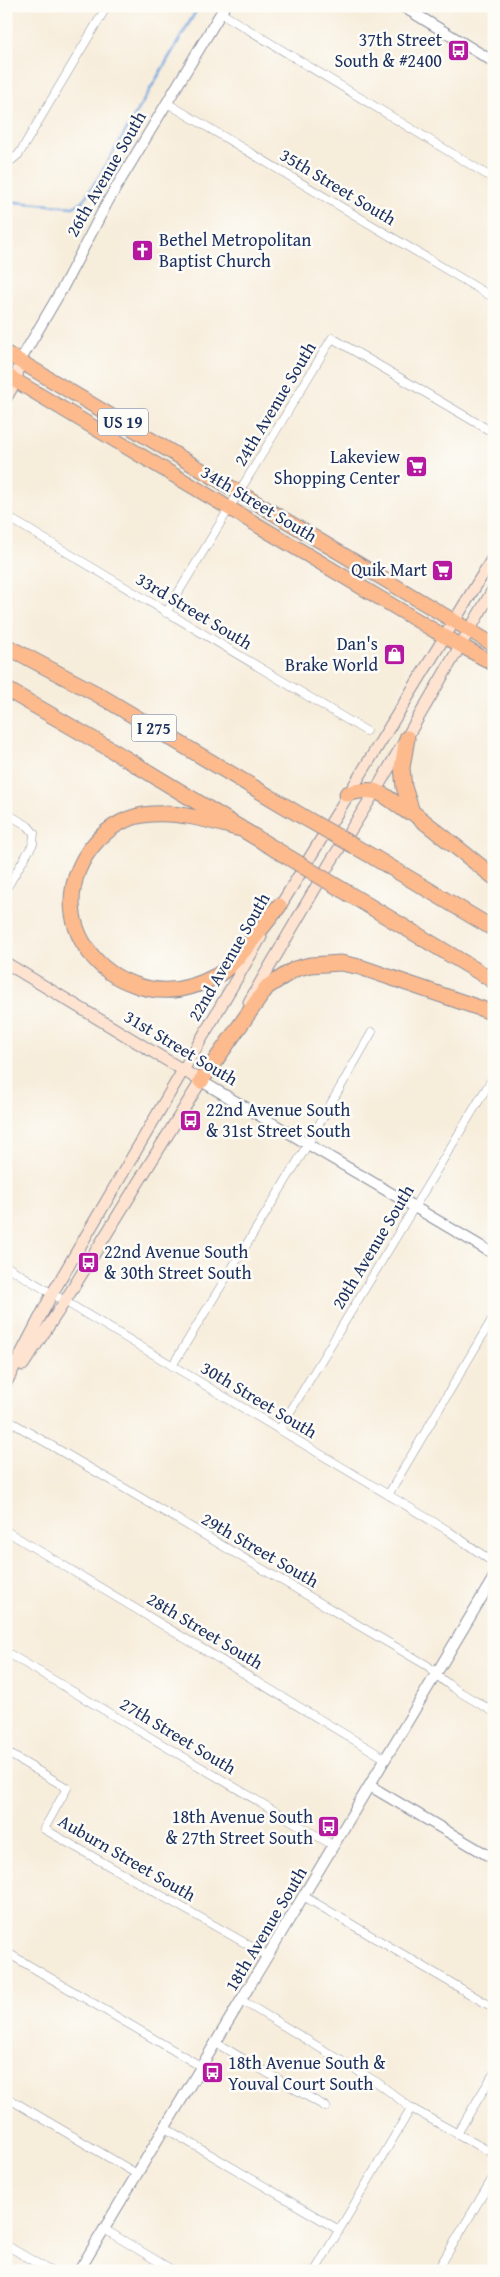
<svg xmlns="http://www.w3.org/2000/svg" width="500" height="2277" viewBox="0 0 500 2277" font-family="'Gentium Book Plus',serif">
  <rect width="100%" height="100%" fill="#fdfcf7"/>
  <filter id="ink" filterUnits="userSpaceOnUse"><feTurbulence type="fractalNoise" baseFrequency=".02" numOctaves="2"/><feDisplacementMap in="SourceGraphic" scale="10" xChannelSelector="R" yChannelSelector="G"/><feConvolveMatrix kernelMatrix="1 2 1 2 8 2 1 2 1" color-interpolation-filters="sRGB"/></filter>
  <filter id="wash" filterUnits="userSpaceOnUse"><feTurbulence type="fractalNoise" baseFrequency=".0096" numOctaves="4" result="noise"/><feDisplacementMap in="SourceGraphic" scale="20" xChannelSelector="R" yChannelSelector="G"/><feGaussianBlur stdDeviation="1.12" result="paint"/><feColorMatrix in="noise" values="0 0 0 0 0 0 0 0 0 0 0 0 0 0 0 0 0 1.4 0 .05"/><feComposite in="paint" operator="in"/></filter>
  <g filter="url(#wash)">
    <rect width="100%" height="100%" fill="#f7eddb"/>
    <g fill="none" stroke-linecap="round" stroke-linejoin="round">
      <path stroke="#76a7e1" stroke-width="2.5" d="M6,206L15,202L73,207L82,202L100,175L199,6"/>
    </g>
  </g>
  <g filter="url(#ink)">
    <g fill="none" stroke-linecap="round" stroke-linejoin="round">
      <defs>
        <path id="minor" d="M221,13L494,179
          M167,103L494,298
          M6,159L12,160L19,154L107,6
          M6,516L366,731
          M166,613L332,338L494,433
          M6,813L28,826L34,833L33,844L6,889
          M6,1266L447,1530L494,1563
          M172,1366L302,1154L372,1032
          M6,1419L428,1666C445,1686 471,1698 494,1712
          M279,1430L492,1079
          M388,1495L494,1316
          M6,1531L386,1759
          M6,1652L334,1846
          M6,1752L67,1788L44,1829L268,1956
          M305,1897L494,2008
          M6,1952L202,2067
          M241,2000L378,2083L411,2108L494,2154
          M216,2043L326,2107
          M6,2097L137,2174
          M165,2128L339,2230
          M457,2134L494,2073
          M104,2229L174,2271
          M6,2245L50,2271
          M315,2271L411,2108
          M437,2271L494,2176"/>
        <path id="tertiary" d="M402,6L494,62
          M20,361L62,289L108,201L225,6
          M201,1081L494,1254
          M370,1786L494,1859
          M79,2271L494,1577"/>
        <path id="secondary" d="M6,398L16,381L20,361
          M276,913L494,556
          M6,963L201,1081
          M249,1002L330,863L376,790L494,588
          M23,1365L65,1301L204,1076
          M6,1383L52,1294L261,937"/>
        <path id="trunk" d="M6,353L494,645
          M6,375L435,631L494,664"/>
        <path id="motorway" d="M6,646L97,694L300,815
          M6,689L110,749L283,854
          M407,738L402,768L404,787L412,812
          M347,794C378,785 382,794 406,811L412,812L494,877
          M241,829C211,821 183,812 152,814C108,816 73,858 72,901C72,939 98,972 133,984C161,995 189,991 216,976C234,967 265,923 279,906
          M375,858L494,929
          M326,880L494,981
          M201,1081L267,987L295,969L310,965L341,963L360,967L494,1013"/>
      </defs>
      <use href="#minor" stroke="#898e9c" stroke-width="9"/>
      <use href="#tertiary" stroke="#898e9c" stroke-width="12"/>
      <use href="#secondary" stroke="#898e9c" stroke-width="13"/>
      <use href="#trunk" stroke="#898e9c" stroke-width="16"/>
      <use href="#motorway" stroke="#898e9c" stroke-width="17"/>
      <use href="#minor" stroke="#fff" stroke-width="8"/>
      <use href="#tertiary" stroke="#fff" stroke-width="10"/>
      <use href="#secondary" stroke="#fee3d1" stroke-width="11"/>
      <use href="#trunk" stroke="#fcba8d" stroke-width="14"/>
      <use href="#motorway" stroke="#fcba8d" stroke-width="15"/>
      <defs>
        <path id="motorway-bridge" d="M300,815L375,858
          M283,854L326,880"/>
      </defs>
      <use href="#motorway-bridge" stroke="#898e9c" stroke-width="17" stroke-linecap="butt"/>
      <use href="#motorway-bridge" stroke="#fcba8d" stroke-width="15"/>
    </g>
  </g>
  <defs>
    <symbol id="bus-square" viewBox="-11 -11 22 22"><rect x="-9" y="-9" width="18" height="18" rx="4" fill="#b5179e" stroke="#fdfcf7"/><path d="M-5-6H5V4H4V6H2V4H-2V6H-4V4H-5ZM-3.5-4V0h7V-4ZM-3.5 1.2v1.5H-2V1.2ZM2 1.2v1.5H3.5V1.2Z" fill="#fff"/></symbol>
    <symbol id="church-square" viewBox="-11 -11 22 22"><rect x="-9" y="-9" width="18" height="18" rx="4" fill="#b5179e" stroke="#fdfcf7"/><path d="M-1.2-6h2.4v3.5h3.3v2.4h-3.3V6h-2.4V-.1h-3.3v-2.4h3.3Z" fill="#fff"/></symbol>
    <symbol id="supermarket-square" viewBox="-11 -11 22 22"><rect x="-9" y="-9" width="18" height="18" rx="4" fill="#b5179e" stroke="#fdfcf7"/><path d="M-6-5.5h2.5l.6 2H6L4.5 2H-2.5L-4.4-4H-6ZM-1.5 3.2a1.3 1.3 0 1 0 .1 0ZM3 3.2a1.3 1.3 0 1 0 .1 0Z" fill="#fff"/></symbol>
    <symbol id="shop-square" viewBox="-11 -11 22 22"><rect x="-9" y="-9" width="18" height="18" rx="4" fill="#b5179e" stroke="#fdfcf7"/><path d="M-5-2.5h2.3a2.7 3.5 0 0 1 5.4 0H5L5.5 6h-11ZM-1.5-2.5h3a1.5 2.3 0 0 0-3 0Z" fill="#fff"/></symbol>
  </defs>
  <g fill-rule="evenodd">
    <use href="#bus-square" x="446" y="38" width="25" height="25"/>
    <use href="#church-square" x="130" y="238" width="25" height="25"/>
    <use href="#supermarket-square" x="404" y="454" width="25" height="25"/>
    <use href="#supermarket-square" x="430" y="558" width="25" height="25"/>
    <use href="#shop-square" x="382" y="642" width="25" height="25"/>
    <use href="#bus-square" x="178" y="1108" width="25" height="25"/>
    <use href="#bus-square" x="76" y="1250" width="25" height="25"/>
    <use href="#bus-square" x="316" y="1814" width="25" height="25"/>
    <use href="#bus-square" x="200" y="2060" width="25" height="25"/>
  </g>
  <g text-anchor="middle" stroke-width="5" stroke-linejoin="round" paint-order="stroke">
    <g fill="#fdfcf7" stroke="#5f6c8c" stroke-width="1">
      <rect x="98" y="408.5" width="50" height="27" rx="4"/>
      <rect x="131.5" y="714.5" width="45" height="27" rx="4"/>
    </g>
    <g font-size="16" font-weight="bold" fill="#1b2f5e">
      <text x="123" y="428">US 19</text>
      <text x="154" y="734">I 275</text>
    </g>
    <g font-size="18" fill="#1b2f5e" stroke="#fdfcf7" text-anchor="end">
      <text x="442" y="46">37th Street<tspan x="442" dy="21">South &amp; #2400</tspan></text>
      <text x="159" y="246" text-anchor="start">Bethel Metropolitan<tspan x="159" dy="21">Baptist Church</tspan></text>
      <text x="400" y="463">Lakeview<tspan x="400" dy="21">Shopping Center</tspan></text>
      <text x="427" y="576">Quik Mart</text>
      <text x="378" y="650">Dan's<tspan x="378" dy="21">Brake World</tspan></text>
      <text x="206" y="1116" text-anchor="start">22nd Avenue South<tspan x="206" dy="21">&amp; 31st Street South</tspan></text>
      <text x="104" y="1258" text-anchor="start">22nd Avenue South<tspan x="104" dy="21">&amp; 30th Street South</tspan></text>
      <text x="313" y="1823">18th Avenue South<tspan x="313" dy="21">&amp; 27th Street South</tspan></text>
      <text x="228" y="2069" text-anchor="start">18th Avenue South &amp;<tspan x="228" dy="21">Youval Court South</tspan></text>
    </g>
    <g font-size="18" fill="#1b2f5e" stroke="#fdfcf7">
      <text transform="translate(106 174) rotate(-60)" y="6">26th Avenue South</text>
      <text transform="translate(338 187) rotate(31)" y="6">35th Street South</text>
      <text transform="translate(275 404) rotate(-59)" y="6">24th Avenue South</text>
      <text transform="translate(259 504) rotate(31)" y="6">34th Street South</text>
      <text transform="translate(194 611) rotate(31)" y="6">33rd Street South</text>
      <text transform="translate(229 957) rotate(-60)" y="6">22nd Avenue South</text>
      <text transform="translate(181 1048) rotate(31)" y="6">31st Street South</text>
      <text transform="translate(373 1247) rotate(-59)" y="6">20th Avenue South</text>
      <text transform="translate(259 1400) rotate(31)" y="6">30th Street South</text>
      <text transform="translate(260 1550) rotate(30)" y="6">29th Street South</text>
      <text transform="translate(205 1631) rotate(31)" y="6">28th Street South</text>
      <text transform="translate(178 1736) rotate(31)" y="6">27th Street South</text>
      <text transform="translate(127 1858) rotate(30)" y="6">Auburn Street South</text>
      <text transform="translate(266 1929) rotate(-59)" y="6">18th Avenue South</text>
    </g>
  </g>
  <rect width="500" height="2277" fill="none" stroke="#fdfcf7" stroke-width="25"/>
</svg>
